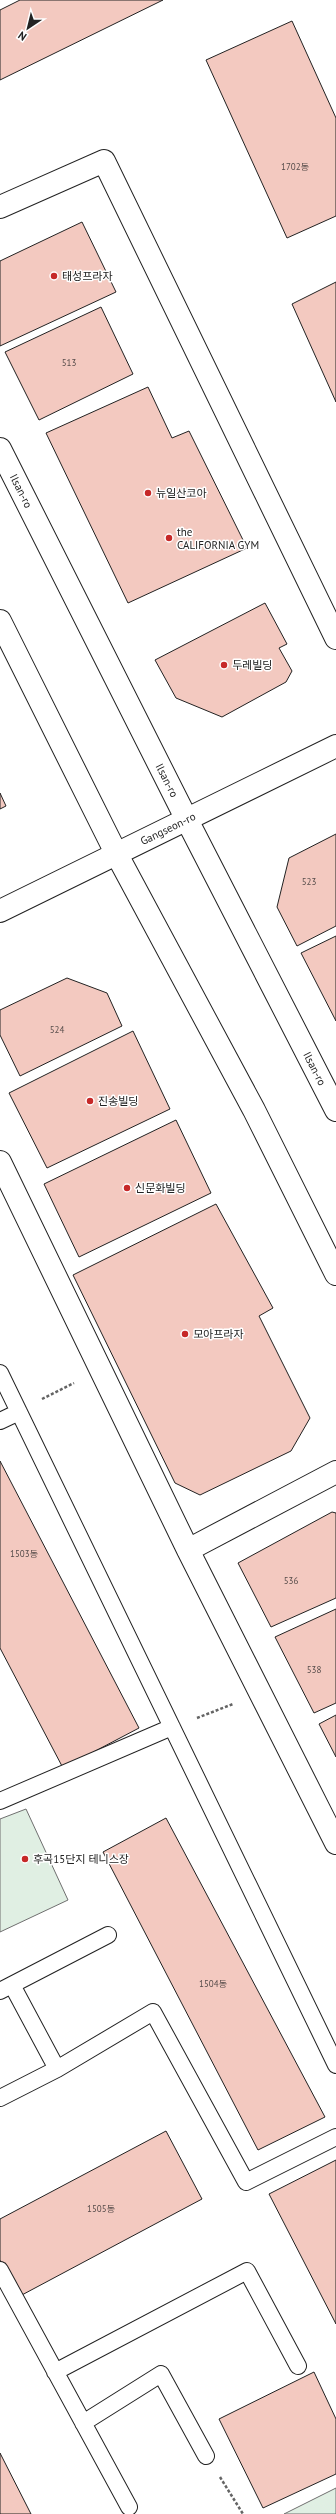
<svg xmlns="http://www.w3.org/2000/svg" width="336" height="2514" viewBox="0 0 336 2514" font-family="'PT Sans','Noto Sans KR',sans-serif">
  <rect width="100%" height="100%" fill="#fff"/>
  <path fill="#e0efe3" stroke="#6f6f6f" d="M26,1809L68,1900L0,1932V1819Z
    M336,2488V2514H284Z"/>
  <path fill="#f3c9c0" stroke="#222" d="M20,0H163L0,80V10Z
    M292,21L336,118V216L287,238L206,60Z
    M82,222L116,292L0,346V261Z
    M336,282V402L292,304Z
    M101,307L133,374L39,420L5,352Z
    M148,387L172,438L189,431L247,548L128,603L46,433Z
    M265,603L287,644L279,648L292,671L286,682L222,717L176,698L155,660Z
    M0,793L6,806L0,809Z
    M336,834V926L297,946L277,907L289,858Z
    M336,936V1021L301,953Z
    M67,978L107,993L122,1026L20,1076L0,1035V1010Z
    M133,1031L170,1109L47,1168L9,1093Z
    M176,1120L211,1193L79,1257L44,1184Z
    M216,1204L273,1308L259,1316L310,1418L291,1451L200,1495L175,1483L73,1275Z
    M0,1461L139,1728L63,1768L0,1648Z
    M332,1512L336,1513V1598L271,1627L238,1563Z
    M336,1609V1703L314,1713L275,1637Z
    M336,1715V1757L319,1724Z
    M166,1818L325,2117L258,2150L103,1852Z
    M166,2131L202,2199L20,2296L0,2260V2219Z
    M336,2160V2324L269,2194Z
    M314,2372L336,2419V2474L263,2508L219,2419Z
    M0,2453L31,2514H0Z"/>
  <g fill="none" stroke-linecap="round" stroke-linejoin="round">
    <defs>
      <path id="service" d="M0,1373L336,2065
        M0,1421L19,1412
        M0,1801L172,1727
        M12,1985L57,2069
        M0,1991L108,1935
        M0,2098L57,2069L153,2012L246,2182L336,2137
        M0,2270L129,2507
        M55,2372L247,2271L298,2366
        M83,2423L161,2374L206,2456"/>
      <path id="minor" d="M0,207L104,161L336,638
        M0,1162L188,1550L336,1843
        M188,1550L336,1472"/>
      <g id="secondary">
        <path id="s1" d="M0,911L336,746"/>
      </g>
      <g id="primary">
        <path id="s2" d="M0,449L187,820L336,1110"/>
        <path d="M0,621L116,853L254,1110L336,1274"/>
      </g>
    </defs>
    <use href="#service" stroke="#222" stroke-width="18"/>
    <use href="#minor" stroke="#222" stroke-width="24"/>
    <use href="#secondary" stroke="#222" stroke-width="24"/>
    <use href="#primary" stroke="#222" stroke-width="24"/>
    <path stroke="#646464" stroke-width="2.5" stroke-dasharray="3 2" stroke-linecap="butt" d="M42,1399L74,1383
      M197,1718L233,1704
      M220,2477L243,2514"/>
    <use href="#service" stroke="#fff" stroke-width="16"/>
    <use href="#minor" stroke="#fff" stroke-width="22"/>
    <use href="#secondary" stroke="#fff" stroke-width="22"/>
    <use href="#primary" stroke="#fff" stroke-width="22"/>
  </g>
  <g fill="#c62828" stroke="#fff" stroke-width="1.5">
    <circle cx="54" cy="276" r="4"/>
    <circle cx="148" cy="493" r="4"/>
    <circle cx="169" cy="538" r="4"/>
    <circle cx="224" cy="665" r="4"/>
    <circle cx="90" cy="1101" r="4"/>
    <circle cx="127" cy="1188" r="4"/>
    <circle cx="185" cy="1334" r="4"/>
    <circle cx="25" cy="1859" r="4"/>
  </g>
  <g text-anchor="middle" stroke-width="3" stroke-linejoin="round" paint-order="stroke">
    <g font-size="9" fill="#564c4a">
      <text x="295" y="170">1702동</text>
      <text x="69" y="366">513</text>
      <text x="309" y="885">523</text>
      <text x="57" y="1033">524</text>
      <text x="24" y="1557">1503동</text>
      <text x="291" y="1584">536</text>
      <text x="314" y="1673">538</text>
      <text x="213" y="1987">1504동</text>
      <text x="101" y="2212">1505동</text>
    </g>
    <g font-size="11" fill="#222" stroke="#fff" text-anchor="start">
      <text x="62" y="280">태성프라자</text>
      <text x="156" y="497">뉴일산코아</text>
      <text x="177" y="536">the<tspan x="177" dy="13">CALIFORNIA GYM</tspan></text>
      <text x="232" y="669">두레빌딩</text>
      <text x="98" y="1105">진송빌딩</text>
      <text x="135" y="1192">신문화빌딩</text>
      <text x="193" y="1338">모아프라자</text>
      <text x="33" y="1863">후곡15단지 테니스장</text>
    </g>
    <g font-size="11" fill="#222" stroke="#fff">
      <text dy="4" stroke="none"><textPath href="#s2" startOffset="47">Ilsan-ro</textPath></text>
      <text dy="4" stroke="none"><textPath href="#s2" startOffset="371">Ilsan-ro</textPath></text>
      <text dy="4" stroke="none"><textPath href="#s1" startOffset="187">Gangseon-ro</textPath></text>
      <text dy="4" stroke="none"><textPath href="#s2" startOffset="695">Ilsan-ro</textPath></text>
    </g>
  </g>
  <g transform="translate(28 28) rotate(215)" stroke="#ffffff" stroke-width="3" paint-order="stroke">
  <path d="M0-3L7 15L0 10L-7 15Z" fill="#222222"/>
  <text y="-6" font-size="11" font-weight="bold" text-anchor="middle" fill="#222222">N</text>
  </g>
</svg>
